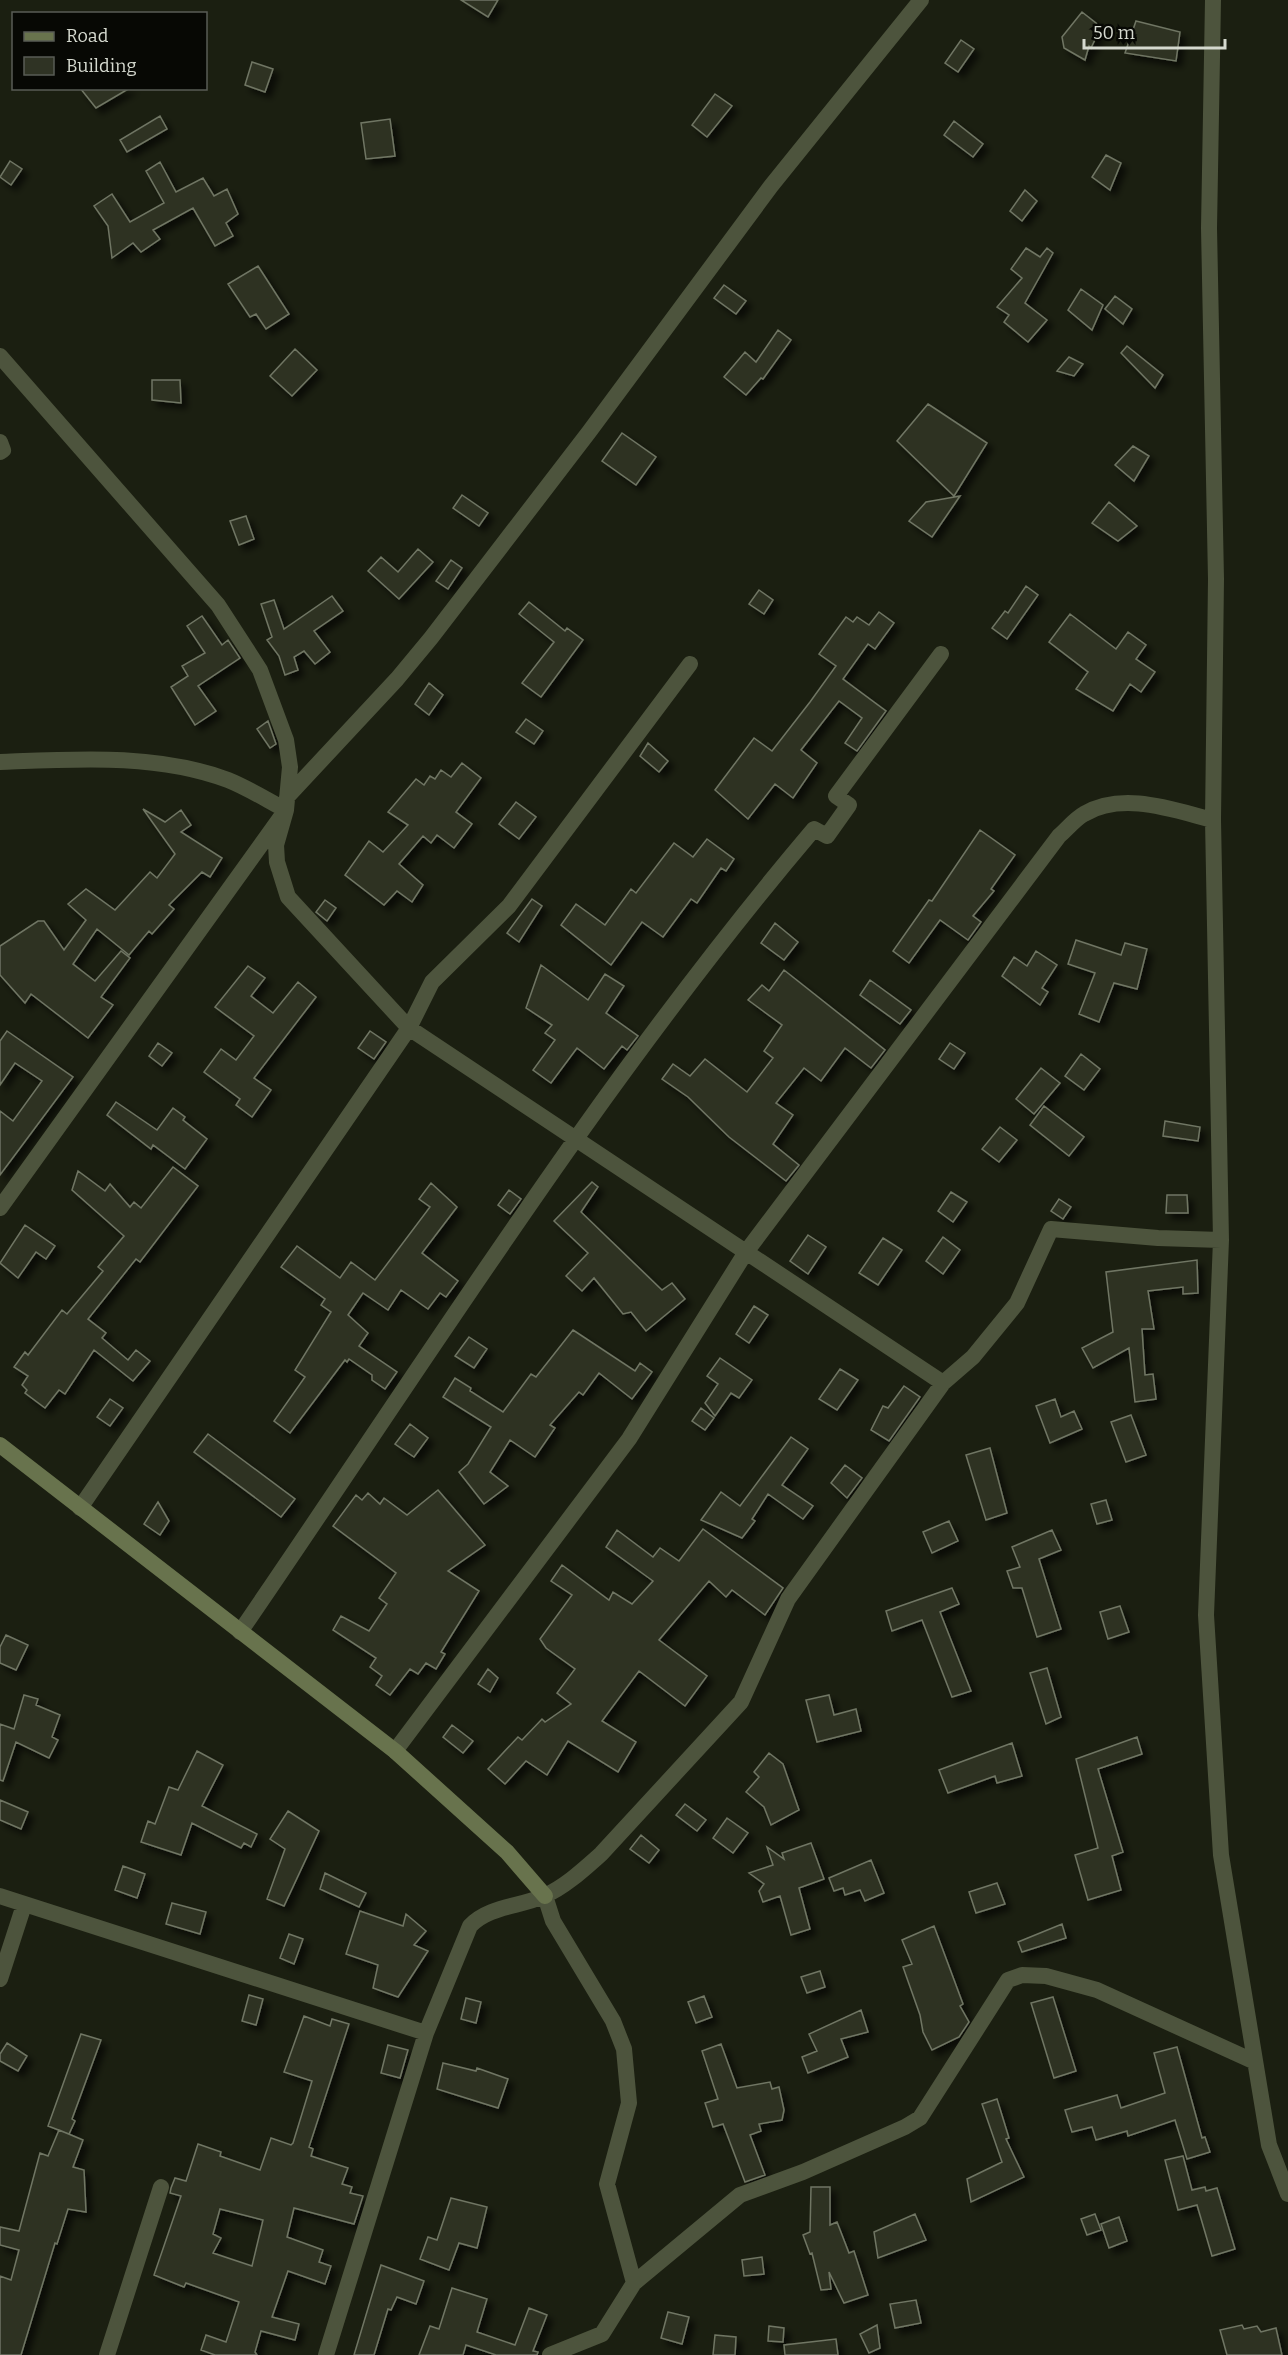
<svg xmlns="http://www.w3.org/2000/svg" width="1288" height="2355" viewBox="0 0 1288 2355" font-family="Bitter,serif">
  <defs>
    <filter id="shadow"><feDropShadow dx="5.5" dy="5.5" stdDeviation="3" flood-color="#0009"/></filter>
  </defs>
  <rect width="100%" height="100%" fill="#1b1f11"/>
  <path fill="#2f3324" stroke="#707664" stroke-width="1.5" fill-rule="evenodd" filter="url(#shadow)" d="M461,0H498L488,17Z
    M1082,12L1101,27L1091,48L1089,46L1085,60L1064,48L1062,37Z
    M1136,21L1180,32L1176,61L1125,53Z
    M961,40L974,49L958,72L945,63Z
    M252,62L273,69L265,92L245,85Z
    M80,88H130L96,108Z
    M715,94L732,106L707,137L692,125Z
    M160,116L167,129L127,152L120,140Z
    M390,119L395,156L366,159L361,123Z
    M954,121L983,144L973,157L944,135Z
    M1106,155L1121,163L1110,190L1092,177Z
    M10,161L22,169L11,185L0,177Z
    M160,162L176,192L203,178L214,196L227,189L238,214L226,223L233,236L215,246L193,208L153,230L160,239L141,252L133,243L112,258L108,226L94,206L112,194L130,222L164,203L146,171Z
    M1025,190L1037,201L1022,221L1010,211Z
    M1026,248L1040,257L1047,248L1053,253L1025,303L1047,320L1028,342L1004,322L1009,315L997,307L1022,278L1011,269Z
    M258,266L289,314L266,329L256,314L250,317L228,284Z
    M724,285L746,301L736,314L714,298Z
    M1081,289L1103,305L1092,330L1068,310Z
    M1115,296L1132,309L1123,324L1105,309Z
    M778,330L791,340L763,379L761,378L746,395L724,377L745,352L756,362Z
    M1127,346L1163,375L1155,388L1121,353Z
    M295,349L317,370L292,396L270,376Z
    M1069,357L1083,364L1074,376L1057,371Z
    M152,380H180L181,403L152,400Z
    M928,404L987,443L954,496L897,441Z
    M622,433L656,457L636,485L602,461Z
    M1133,446L1149,456L1134,481L1115,465Z
    M462,495L488,513L479,526L453,508Z
    M960,496L932,537L909,521L926,502Z
    M1109,502L1137,526L1118,541L1092,523Z
    M246,516L254,539L239,545L230,521Z
    M418,549L433,562L399,599L368,571L381,557L398,572Z
    M451,560L462,568L448,589L436,581Z
    M1026,586L1038,595L1007,639L992,628L1005,611L1008,613Z
    M759,590L773,600L764,614L749,604Z
    M332,596L343,611L314,631L330,652L315,664L304,651L294,657L298,670L285,675L279,656L267,640L272,637L261,604L274,600L284,629Z
    M529,602L565,631L567,628L583,640L541,697L522,683L554,642L519,614Z
    M879,612L894,623L875,649L868,644L843,679L886,711L857,751L845,743L862,718L839,701L801,750L817,763L793,798L775,784L748,819L715,790L754,738L772,751L810,702L836,666L819,654L846,617L853,622L857,617L869,625Z
    M1070,614L1116,649L1128,632L1146,645L1136,659L1155,672L1141,692L1130,684L1113,711L1076,689L1088,672L1049,642Z
    M202,616L222,645L228,640L240,658L198,686L216,711L195,725L171,687L188,676L182,666L205,653L187,626Z
    M429,683L443,695L429,715L415,704Z
    M526,719L543,731L534,744L516,732Z
    M268,721L276,744L270,748L257,729Z
    M648,743L668,761L659,772L640,756Z
    M462,763L481,778L456,812L472,824L454,848L437,835L431,843L423,836L399,864L423,885L412,902L397,891L384,905L345,875L369,841L383,852L408,825L388,812L416,779L424,785L430,776L435,779L441,770L451,777Z
    M516,802L536,817L519,839L499,824Z
    M143,809L165,822L181,810L191,825L181,832L222,858L210,877L202,872L169,905L174,909L152,934L149,931L129,955L97,929L73,964L95,981L121,951L130,958L101,997L113,1005L88,1038L31,994L25,1003L0,975V946L38,921H44L64,950L86,920L68,904L86,889L115,910L150,872L157,878L175,854Z
    M980,830L1015,855L991,889L994,891L973,916L981,922L968,940L940,920L909,963L893,951L929,900L932,901Z
    M707,839L734,859L726,871L721,868L697,903L691,899L663,937L642,922L611,965L561,925L576,904L605,925L631,889L636,893L674,843L693,857Z
    M532,899L542,906L519,942L507,933Z
    M325,900L336,908L327,921L316,912Z
    M775,923L798,942L784,960L761,943Z
    M1076,940L1121,955L1125,943L1147,949L1137,989L1114,983L1099,1022L1079,1014L1095,973L1068,964Z
    M1036,951L1057,965L1042,988L1048,992L1040,1005L1002,976L1014,957L1027,966Z
    M541,965L588,1000L605,974L624,986L606,1013L638,1036L627,1050L622,1046L604,1069L577,1048L551,1083L533,1070L555,1040L545,1033L552,1025L526,1008Z
    M248,966L265,978L251,996L273,1013L298,982L316,997L254,1078L271,1090L252,1117L236,1105L240,1099L204,1072L221,1049L236,1060L254,1036L215,1007Z
    M784,970L885,1050L871,1068L845,1048L821,1081L804,1068L776,1103L793,1115L773,1144L799,1165L786,1181L729,1137L688,1097L662,1079L673,1064L690,1076L705,1059L747,1092L773,1058L764,1051L782,1025L748,1000L762,985L769,991Z
    M870,980L911,1010L900,1024L860,995Z
    M7,1031L73,1077L0,1175V1111L13,1121L42,1081L15,1063L0,1085V1041Z
    M370,1031L386,1042L374,1059L358,1048Z
    M158,1043L172,1053L162,1066L149,1056Z
    M950,1043L965,1053L954,1069L939,1059Z
    M1081,1054L1100,1069L1084,1090L1065,1076Z
    M1041,1068L1060,1083L1034,1114L1016,1099Z
    M116,1102L157,1130L173,1108L185,1117L183,1120L207,1139L185,1169L153,1145L151,1149L107,1115Z
    M1044,1106L1084,1137L1069,1156L1030,1125Z
    M1165,1121L1200,1127L1198,1141L1163,1136Z
    M1000,1127L1017,1140L999,1162L982,1149Z
    M173,1167L198,1186L140,1262L136,1259L88,1319L106,1333L102,1338L128,1360L136,1350L150,1361L133,1381L94,1350L65,1394L59,1390L45,1408L25,1393L27,1390L22,1385L28,1376L14,1367L25,1352L28,1355L62,1310L67,1314L103,1271L98,1267L124,1236L72,1190L78,1171L105,1191L110,1184L130,1207L134,1202L141,1208Z
    M592,1182L598,1187L581,1212L662,1290L672,1283L685,1299L646,1331L631,1312L623,1314L594,1278L582,1291L566,1276L588,1253L554,1221Z
    M431,1183L457,1207L422,1253L458,1281L446,1297L440,1293L428,1309L401,1290L388,1310L363,1293L348,1315L368,1333L359,1346L397,1372L385,1389L372,1380V1375L349,1359L347,1362L345,1360L290,1433L274,1421L305,1377L295,1370L331,1312L321,1305L325,1299L281,1267L297,1246L340,1278L351,1262L375,1280L430,1207L419,1199Z
    M509,1190L521,1199L510,1214L498,1205Z
    M951,1192L967,1202L953,1222L938,1211Z
    M1167,1195H1187L1188,1213H1166Z
    M1059,1199L1071,1207L1063,1219L1051,1211Z
    M25,1225L55,1246L46,1259L36,1252L18,1278L0,1263Z
    M808,1235L826,1247L808,1274L790,1261Z
    M943,1237L960,1250L943,1274L926,1261Z
    M883,1238L902,1250L878,1285L859,1273Z
    M1197,1260L1198,1293L1183,1294V1287L1148,1291L1154,1329H1142L1145,1375L1153,1374L1156,1399L1135,1402L1129,1348L1093,1368L1082,1348L1113,1332L1106,1272Z
    M754,1306L768,1315L749,1343L736,1334Z
    M573,1330L635,1371L640,1363L652,1372L632,1399L599,1373L583,1395L579,1392L550,1425L555,1428L535,1457L510,1440L490,1472L508,1486L484,1504L459,1472L468,1464L491,1427L443,1397L455,1378L471,1388L470,1391L503,1412L531,1374L536,1377Z
    M469,1337L487,1349L474,1368L455,1356Z
    M720,1358L752,1380L739,1398L731,1393L715,1416L705,1403L718,1384L707,1376Z
    M840,1369L858,1380L837,1410L819,1399Z
    M904,1386L920,1397L889,1441L871,1430L883,1406L888,1408Z
    M110,1399L123,1408L110,1426L97,1417Z
    M1055,1399L1061,1417L1074,1411L1082,1429L1050,1443L1036,1406Z
    M701,1408L714,1418L705,1430L692,1421Z
    M1131,1415L1146,1455L1126,1462L1111,1422Z
    M410,1424L428,1438L414,1457L395,1444Z
    M208,1434L295,1499L281,1517L194,1452Z
    M791,1437L808,1449L782,1485L813,1506L803,1519L768,1494L752,1519L755,1521L742,1538L701,1520L721,1492L740,1506Z
    M990,1448L1007,1513L986,1520L966,1455Z
    M845,1465L862,1478L847,1498L831,1483Z
    M438,1490L485,1545L448,1571L479,1591L441,1652L445,1654L436,1669L426,1663L418,1674L410,1669L390,1695L376,1685L382,1676L370,1667L376,1658L333,1630L341,1616L369,1631L387,1604L379,1598L396,1573L333,1526L356,1495L362,1500L368,1493L380,1504L384,1498L407,1515Z
    M1106,1500L1112,1520L1097,1524L1091,1504Z
    M158,1502L169,1521L160,1535L144,1524Z
    M949,1521L958,1541L932,1553L923,1532Z
    M703,1529L783,1588L765,1615L732,1590L726,1597L709,1581L659,1640L707,1676L685,1706L639,1671L602,1721L636,1742L618,1772L568,1741L547,1775L526,1761L505,1784L488,1769L518,1737L522,1740L542,1719L545,1722L571,1704L557,1693L575,1669L546,1648L540,1639L572,1595L551,1581L562,1565L609,1600L613,1592L632,1604L653,1581L606,1547L617,1530L653,1557L660,1548L679,1561Z
    M1052,1530L1061,1550L1039,1559L1061,1629L1037,1637L1022,1588H1013L1007,1571L1020,1567L1012,1547Z
    M952,1588L959,1604L940,1612L971,1691L952,1697L922,1620L892,1631L886,1611Z
    M1120,1606L1129,1632L1108,1639L1100,1612Z
    M6,1635L28,1645L16,1670L0,1663V1647Z
    M1047,1668L1061,1717L1046,1724L1030,1673Z
    M488,1669L498,1678L490,1692L478,1684Z
    M24,1695L38,1699L36,1705L60,1715L52,1737L58,1740L49,1758L16,1742L3,1781L0,1780V1724L14,1729Z
    M829,1695L834,1715L856,1709L861,1731L817,1742L806,1700Z
    M452,1725L473,1741L463,1753L443,1737Z
    M1137,1737L1142,1754L1098,1769L1123,1852L1112,1856L1121,1890L1088,1900L1075,1855L1098,1848L1076,1759Z
    M1012,1743L1022,1776L997,1783L995,1776L948,1793L939,1770Z
    M197,1751L223,1765L202,1806L257,1834L251,1847L244,1843L241,1848L192,1823L181,1855L141,1842L148,1821L155,1824L169,1787L178,1790Z
    M769,1753L783,1764L799,1810L771,1825L764,1807L746,1792L759,1777L754,1772Z
    M0,1800L28,1812L21,1829L0,1820Z
    M685,1804L706,1820L697,1831L676,1815Z
    M288,1811L319,1831L284,1906L267,1899L285,1849L270,1839Z
    M727,1818L748,1833L733,1853L713,1838Z
    M641,1835L659,1850L649,1863L630,1849Z
    M811,1843L824,1879L799,1888L810,1929L791,1935L780,1896L763,1902L759,1891L764,1884L749,1873L773,1865L767,1847L784,1859L782,1853Z
    M871,1860L884,1893L865,1901L860,1890L845,1895L843,1888L834,1891L829,1878Z
    M123,1866L145,1874L137,1898L115,1890Z
    M325,1873L366,1893L359,1907L320,1889Z
    M997,1883L1005,1904L976,1913L969,1892Z
    M172,1903L206,1912L200,1934L166,1924Z
    M360,1911L403,1926L406,1914L426,1931L414,1945L428,1951L398,1997L373,1988L378,1965L346,1954Z
    M1062,1924L1066,1938L1022,1952L1018,1942Z
    M934,1926L963,2004L960,2006L969,2022L959,2037L932,2050L923,2032L920,2015L903,1967L912,1964L902,1940Z
    M289,1934L303,1939L294,1964L280,1958Z
    M820,1971L825,1987L807,1993L801,1977Z
    M249,1995L263,1999L256,2025L242,2021Z
    M704,1996L712,2017L696,2023L688,2002Z
    M1053,1997L1076,2071L1054,2078L1031,2003Z
    M466,1998L481,2002L476,2023L461,2019Z
    M861,2010L868,2032L841,2039L848,2057L808,2073L802,2057L817,2051L809,2034Z
    M304,2016L330,2026L332,2019L349,2024L309,2147L313,2149L311,2156L348,2168L342,2184L352,2187L350,2193L363,2196L354,2224L294,2208L287,2237L323,2250L319,2262L331,2266L325,2284L288,2271L272,2317L299,2324L295,2340L261,2331L255,2352L257,2355H215L201,2350L206,2335L226,2342L239,2302L186,2283L184,2287L154,2275L181,2196L170,2193L171,2188L175,2178L186,2181L198,2144L221,2152L220,2156L260,2170L271,2138L291,2145L293,2143L312,2081L284,2072ZM220,2209L263,2220L252,2266L213,2253L221,2238L213,2234Z
    M81,2034L101,2040L72,2119L75,2121L69,2134L48,2126Z
    M7,2043L27,2056L18,2071L0,2061V2054Z
    M721,2044L737,2088L770,2082L772,2089L779,2087L784,2110L782,2120L759,2124L761,2131L750,2135L765,2175L745,2182L723,2124L713,2127L705,2103L718,2099L702,2051Z
    M388,2045L408,2050L400,2078L381,2073Z
    M1177,2047L1202,2138L1205,2137L1210,2152L1187,2159L1175,2120L1128,2136L1127,2131L1096,2140L1092,2127L1072,2132L1065,2110L1117,2095L1121,2108L1165,2093L1154,2053Z
    M443,2063L476,2071L477,2068L508,2079L498,2108L437,2089Z
    M997,2099L1009,2138L1006,2139L1024,2177L971,2202L967,2179L1002,2162L982,2104Z
    M59,2130L83,2140L73,2167L84,2170L86,2212L68,2209L57,2244L55,2243L21,2355H0V2276L11,2280L19,2250L0,2245V2227L19,2231L40,2153L48,2156Z
    M1183,2156L1192,2190L1205,2187L1206,2191L1217,2188L1235,2249L1212,2256L1197,2205L1178,2210L1165,2160Z
    M811,2187H830V2225L837,2222L849,2253L854,2251L868,2295L844,2303L829,2272L831,2289L821,2290L812,2253L810,2254L803,2235L810,2232Z
    M451,2198L487,2207L477,2248L459,2243L449,2270L420,2259L428,2237L437,2240Z
    M915,2214L926,2240L878,2258L874,2232Z
    M1095,2214L1101,2230L1087,2235L1081,2219Z
    M1119,2217L1127,2241L1109,2248L1101,2224Z
    M762,2257L764,2274L744,2276L742,2260Z
    M381,2265L424,2281L416,2304L397,2297L391,2310L388,2309L374,2355H354Z
    M452,2288L487,2299L477,2332L515,2345L529,2308L547,2315L533,2351L538,2352L537,2355H496L466,2345L463,2355H419L430,2326L439,2329Z
    M916,2300L921,2323L895,2328L890,2304Z
    M668,2312L689,2317L682,2344L661,2338Z
    M877,2325L880,2348L869,2353L860,2334Z
    M1242,2325L1244,2329L1257,2326L1261,2332L1276,2328L1282,2355H1227L1220,2330Z
    M769,2326L784,2328L783,2342L768,2341Z
    M715,2335L736,2337L735,2355H713Z
    M836,2339L838,2355H785L784,2345Z"/>
  <g fill="none" stroke-linecap="round" stroke-linejoin="round">
    <path stroke="#4d543d" stroke-width="16" d="M1213,0L1209,228L1216,579L1213,820L1221,1240L1206,1615L1221,1855L1269,2145L1288,2194
      M0,356L218,605L260,670L286,740L290,767L286,810L276,845L277,862L288,897L409,1028L943,1383
      M0,442L3,450L0,452
      M0,762C74,759 157,753 228,780C248,788 267,800 286,810L0,1208
      M287,797L397,679L431,638L589,432L771,186L921,0
      M80,1508L409,1028L432,982L509,906L690,664
      M240,1632C426,1361 601,1080 814,829L827,836L849,805L836,796L941,654
      M395,1751L629,1439L746,1252L1059,836C1067,829 1075,819 1084,814C1123,791 1173,810 1213,820
      M0,1896L426,2033
      M545,1896L553,1921L613,2021L624,2049L629,2103L607,2184L634,2283
      M0,1979L24,1905
      M107,2355L161,2187
      M326,2355L426,2033L470,1926C489,1906 519,1907 544,1896C565,1887 584,1869 601,1854L741,1702L788,1599L943,1383L973,1357L1017,1303L1051,1229L1158,1238L1221,1240
      M550,2355L602,2334L634,2283L740,2195L803,2172L905,2127L920,2118L1008,1980L1022,1975L1046,1976L1097,1990L1253,2061"/>
    <path stroke="#68734d" stroke-width="16" d="M0,1445L395,1751L507,1852L545,1896"/>
  </g>
  <rect x="12" y="12" width="195" height="78" fill="#070804" stroke="#595c55" stroke-width="1.5"/>
  <rect x="24" y="32" width="30" height="9" fill="#68734d" stroke="#595c55" stroke-width="1.5"/>
  <text x="66" y="42" font-size="18" fill="#d5d9cf">Road</text>
  <rect x="24" y="57" width="30" height="18" fill="#2f3324" stroke="#595c55" stroke-width="1.5"/>
  <text x="66" y="72" font-size="18" fill="#d5d9cf">Building</text>
  <path d="M1084 39v9h141v-9" fill="none" stroke="#d5d9cf" stroke-width="3"/>
  <text x="1093" y="39" font-size="18" fill="#d5d9cf" stroke="#070804" stroke-width="4.5" paint-order="stroke">50 m</text>
</svg>
